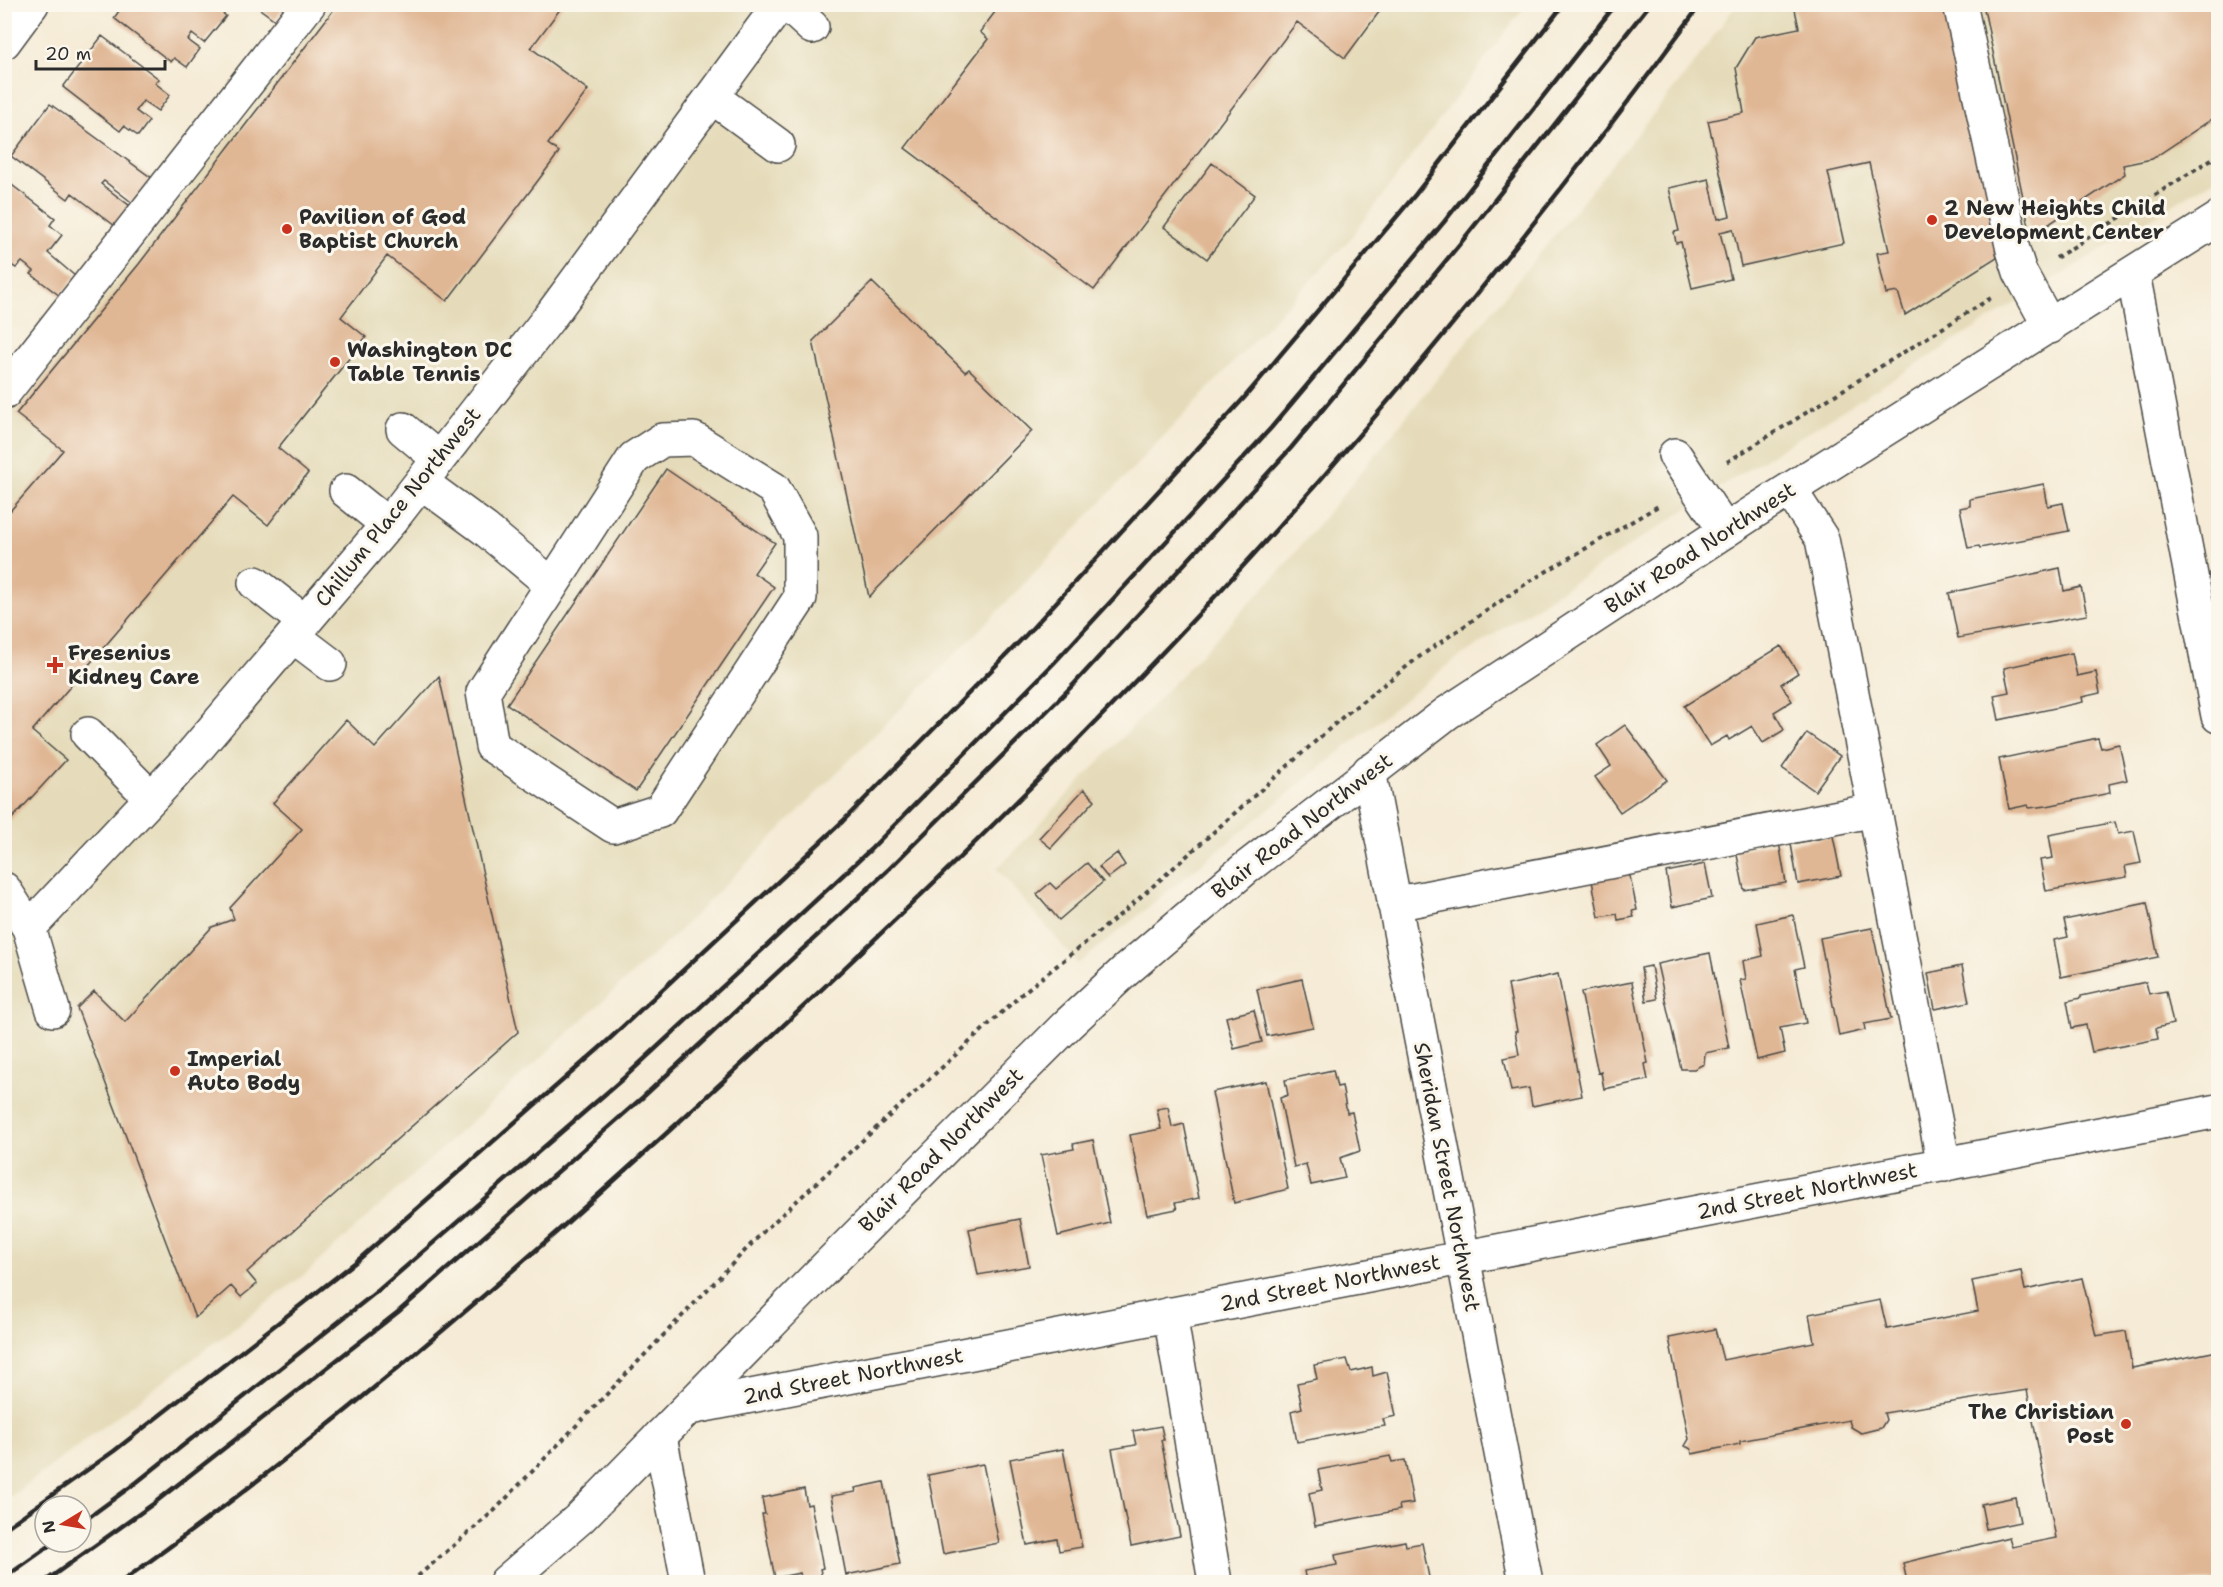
<svg xmlns="http://www.w3.org/2000/svg" width="2223" height="1587" viewBox="0 0 2223 1587" font-family="'Shantell Sans',sans-serif">
  <rect width="100%" height="100%" fill="#fbf7ec"/>
  <filter id="ink" filterUnits="userSpaceOnUse"><feTurbulence type="fractalNoise" baseFrequency=".0167" numOctaves="2"/><feDisplacementMap in="SourceGraphic" scale="12" xChannelSelector="R" yChannelSelector="G"/><feConvolveMatrix kernelMatrix="1 2 1 2 8 2 1 2 1" color-interpolation-filters="sRGB"/></filter>
  <filter id="wash" filterUnits="userSpaceOnUse"><feTurbulence type="fractalNoise" baseFrequency=".008" numOctaves="4" result="noise"/><feDisplacementMap in="SourceGraphic" scale="24" xChannelSelector="R" yChannelSelector="G"/><feGaussianBlur stdDeviation="1.35" result="paint"/><feColorMatrix in="noise" values="0 0 0 0 0 0 0 0 0 0 0 0 0 0 0 0 0 1.4 0 .05"/><feComposite in="paint" operator="in"/></filter>
  <g filter="url(#wash)">
    <rect width="100%" height="100%" fill="#f5ebd6"/>
    <path fill="#e5dbba" d="M330,5H1526L1349,240L1001,608L676,934L304,1275L5,1501V415L71,340Z
      M1736,5H2218V177L1739,475L1450,663L1078,964L997,869L1281,570L1690,69Z"/>
    <g id="blocks">
      <path fill="#e0b795" d="M124,4H205L211,9L213,6L226,16L204,43L192,34L188,40L200,49L187,67L174,58L171,62L114,18Z
        M253,4H287L275,20Z
        M338,4H564L531,48L588,90L548,144L559,152L552,162L447,301L387,256L341,317L366,337L278,448L308,473L268,525L233,497L32,731L66,760L9,822L4,810V518L63,450L16,414L139,264Z
        M1001,4H1385L1345,58L1297,22L1094,290L905,148L988,39L980,32Z
        M1983,4H2218V115L2152,159L2123,165L2125,174L2031,236Z
        M1794,5H1948L2005,252L1905,315L1898,292L1886,294L1877,253L1889,251L1869,163L1828,172L1844,243L1741,266L1733,229L1720,232L1731,279L1692,288L1681,242L1676,243L1674,232L1679,231L1669,188L1709,179L1718,219L1730,216L1708,121L1744,113L1736,68L1755,37L1799,28Z
        M102,36L159,79L155,83L170,95L158,111L143,101L136,111L149,121L138,136L124,126L120,131L63,87Z
        M50,104L153,179L134,204L104,181L101,184L130,206L115,226L72,193L68,199L11,156Z
        M1212,163L1255,195L1207,259L1164,227Z
        M4,179L55,218L50,225L62,235L48,253L75,276L60,296L31,274L34,271L22,262L16,268L4,260Z
        M872,282L965,372L969,369L1032,431L869,597L813,341Z
        M666,469L775,543L754,573L774,587L636,791L507,704Z
        M2044,484L2048,506L2063,503L2069,531L1980,548L1979,546L1968,548L1960,508L1970,506V499Z
        M2060,568L2064,591L2081,587L2087,615L1958,638L1949,593Z
        M1781,646L1798,673L1781,684L1792,701L1774,712L1784,730L1763,743L1752,726L1729,740L1727,736L1710,746L1684,706Z
        M2072,653L2077,676L2096,672L2100,693L2082,697L2083,702L1999,720L1994,695L2009,692L2004,668Z
        M439,676L518,1032L247,1272L257,1284L241,1297L231,1286L195,1318L77,1008L94,991L125,1022L212,927L234,919L230,908L302,829L273,803L346,720L375,748Z
        M1625,725L1667,780L1620,812L1595,777L1611,766L1597,745Z
        M1807,733L1840,756L1815,791L1782,768Z
        M2098,738L2101,748L2119,744L2127,780L2109,784L2110,793L2047,806L2029,808L2028,805L2009,809L1999,759Z
        M1084,789L1095,800L1051,848L1039,838Z
        M2115,822L2118,834L2134,831L2141,863L2125,866L2127,877L2046,891L2040,860L2053,858L2049,835Z
        M1833,836L1841,876L1798,884L1791,844Z
        M1779,842L1786,883L1744,890L1736,850Z
        M1117,853L1125,865L1108,878L1099,867Z
        M1627,862L1637,910L1632,911L1634,917L1618,920L1617,914L1599,917L1592,881Z
        M1087,863L1103,882L1059,920L1037,894L1050,883L1056,889Z
        M1705,864L1712,898L1672,907L1666,872Z
        M2147,903L2158,957L2061,977L2054,940L2068,937L2064,920Z
        M1793,915L1804,967L1795,969L1806,1023L1780,1028L1785,1053L1757,1060L1740,980L1746,979L1743,961L1763,956L1757,923Z
        M1872,928L1891,1019L1864,1024L1865,1030L1839,1036L1820,938Z
        M1710,953L1729,1048L1705,1053L1704,1064L1694,1069H1681L1657,964Z
        M1651,966L1657,999L1646,1001L1641,968Z
        M1962,966L1969,1002L1935,1009L1928,973Z
        M1558,974L1582,1096L1532,1106L1529,1088L1511,1091L1504,1058L1519,1055L1515,1031H1517L1508,985Z
        M1302,979L1313,1027L1267,1036L1257,989Z
        M1632,982L1648,1063L1645,1064L1648,1080L1604,1089L1601,1072L1598,1073L1581,992Z
        M2146,982L2149,994L2166,991L2173,1024L2156,1028L2158,1039L2092,1052L2086,1025L2072,1028L2067,1001L2081,998V996Z
        M1254,1010L1262,1042L1234,1049L1226,1017Z
        M1333,1070L1337,1087L1342,1086L1347,1113L1352,1112L1360,1151L1340,1158L1345,1178L1311,1185L1306,1164L1294,1167L1280,1098L1288,1095L1285,1080Z
        M1266,1081L1288,1189L1234,1203L1212,1092Z
        M1168,1107L1172,1127L1184,1124L1199,1198L1175,1203L1177,1209L1147,1215L1130,1135L1161,1129L1157,1109Z
        M1093,1140L1110,1223L1058,1236L1041,1155L1074,1149L1073,1144Z
        M1020,1219L1029,1266L978,1275L969,1229Z
        M2021,1271L2025,1290L2082,1278L2096,1336L2126,1331L2132,1368L2218,1351V1582H1907L1903,1563L2009,1537L2012,1547L2056,1538L2027,1390L1884,1413L1886,1420L1881,1428L1861,1433L1851,1427L1849,1420L1740,1441V1444L1692,1454L1691,1449L1685,1446L1689,1439L1669,1338L1715,1329L1723,1360L1814,1342L1809,1314L1880,1300L1887,1329L1978,1311L1972,1281Z
        M1347,1359L1351,1372L1372,1367L1373,1376L1387,1372L1396,1416L1383,1419L1385,1426L1297,1442L1291,1411L1302,1408L1297,1383L1317,1379L1314,1365Z
        M1161,1426L1164,1440H1161L1180,1536L1131,1546L1112,1449L1136,1445L1133,1431Z
        M1063,1449L1082,1547L1059,1551L1057,1539L1027,1545L1010,1459Z
        M1390,1456L1392,1462L1405,1460L1413,1503L1399,1505L1400,1510L1315,1526L1309,1493L1322,1490L1318,1470Z
        M983,1464L999,1543L943,1554L928,1475Z
        M884,1482L900,1564L846,1575L831,1496L856,1492L855,1488Z
        M804,1489L807,1505L811,1504L823,1568L820,1569L823,1582H802L800,1573L775,1578L762,1514H765L762,1498Z
        M2015,1497L2020,1522L1986,1529L1981,1504Z
        M1405,1541L1406,1546L1422,1543L1430,1582H1306L1304,1571L1337,1565L1335,1555Z"/>
    </g>
  </g>
  <g filter="url(#ink)">
    <use href="#blocks" fill-opacity="0" stroke="#494845" stroke-width="1.5"/>
    <g fill="none" stroke-linecap="round" stroke-linejoin="round">
      <defs>
        <path id="minor" d="M787,4L812,27
          M1960,4L2013,250L2020,272L2050,327
          M4,42L32,4
          M712,97L778,145
          M2133,274L2218,716
          M4,393L309,4
          M403,429L439,459
          M694,439L774,489L800,536V598L660,811L613,826L492,746L483,692L634,458L662,440Z
          M1675,455L1725,531
          M421,482L485,529L551,584
          M1790,490L1822,539L1944,1165
          M346,491L387,524
          M255,583L305,622
          M293,636L330,664
          M88,734L151,798
          M1369,771L1526,1582
          M4,889L29,928L53,1010
          M1394,904L1875,810
          M29,928L188,759L393,518L552,314L780,4
          M1170,1314L1215,1582
          M689,1408L2218,1111
          M660,1436L688,1582"/>
        <path id="major" d="M506,1582L580,1518L817,1276L1067,1025L1125,971L1246,868L1447,713L1757,510L2218,219"/>
      </defs>
      <use href="#minor" stroke="#494845" stroke-width="36"/>
      <use href="#major" stroke="#494845" stroke-width="36"/>
      <path stroke="#494845" stroke-width="4" stroke-dasharray="4.5 4.5" stroke-linecap="butt" d="M2056,258L2218,155
        M1727,462L1991,298
        M411,1582L495,1510L763,1232L1024,992L1126,910L1345,715L1419,657L1530,581L1660,505"/>
      <use href="#minor" stroke="#fff" stroke-width="33"/>
      <use href="#major" stroke="#fff" stroke-width="33"/>
      <path stroke="#2b2b2b" stroke-width="4.5" d="M81,1523L137,1482L380,1289L626,1076L870,850L1054,663L1271,428L1444,222L1616,4
        M4,1529L114,1451L357,1261L603,1045L843,821L1026,635L1244,398L1415,195L1564,4
        M4,1578L55,1542
        M44,1582L153,1504L398,1312L643,1097L888,870L1074,684L1291,448L1463,240L1650,4
        M121,1582C347,1421 556,1237 759,1048C954,867 1145,680 1321,479C1454,327 1581,167 1701,4"/>
    </g>
  </g>
  <g fill="#c8321e" stroke="#fbf7ec" stroke-width="2">
    <circle cx="1932" cy="220" r="6"/>
    <circle cx="287" cy="229" r="6"/>
    <circle cx="335" cy="362" r="6"/>
    <path d="M52 656h6v6h6v6h-6v6h-6v-6h-6v-6h6z"/>
    <circle cx="175" cy="1071" r="6"/>
    <circle cx="2126" cy="1424" r="6"/>
  </g>
  <g text-anchor="middle" stroke-width="6" stroke-linejoin="round" paint-order="stroke">
    <g font-size="21" font-weight="bold" fill="#2b2b2b" stroke="#fbf7ec" text-anchor="start">
      <text x="1944" y="215">2 New Heights Child<tspan x="1944" dy="24">Development Center</tspan></text>
      <text x="299" y="224">Pavilion of God<tspan x="299" dy="24">Baptist Church</tspan></text>
      <text x="347" y="357">Washington DC<tspan x="347" dy="24">Table Tennis</tspan></text>
      <text x="68" y="660">Fresenius<tspan x="68" dy="24">Kidney Care</tspan></text>
      <text x="187" y="1066">Imperial<tspan x="187" dy="24">Auto Body</tspan></text>
      <text x="2114" y="1419" text-anchor="end">The Christian<tspan x="2114" dy="24">Post</tspan></text>
    </g>
    <g font-size="21" fill="#2b2b2b" stroke="#fbf7ec">
      <text transform="translate(398 507) rotate(-51)" y="7">Chillum Place Northwest</text>
      <text transform="translate(1700 548) rotate(-33)" y="7">Blair Road Northwest</text>
      <text transform="translate(1302 826) rotate(-38)" y="7">Blair Road Northwest</text>
      <text transform="translate(941 1150) rotate(-45)" y="7">Blair Road Northwest</text>
      <text transform="translate(1447 1177) rotate(79)" y="7">Sheridan Street Northwest</text>
      <text transform="translate(1807 1191) rotate(-11)" y="7">2nd Street Northwest</text>
      <text transform="translate(1330 1283) rotate(-11)" y="7">2nd Street Northwest</text>
      <text transform="translate(853 1376) rotate(-11)" y="7">2nd Street Northwest</text>
    </g>
  </g>
  <rect width="2223" height="1587" fill="none" stroke="#fbf7ec" stroke-width="24"/>
  <g transform="translate(63 1524) rotate(259)"><circle r="28" fill="#fbf7ec" stroke="#a8a59f" stroke-width="1.5"/>
  <path d="M0-4.5L10 22L0 15L-10 22Z" fill="#c8321e"/>
  <text y="-9" font-size="16" font-weight="bold" text-anchor="middle" fill="#2b2b2b">N</text>
  </g>
  <path d="M36 60v9h129v-9" fill="none" stroke="#2b2b2b" stroke-width="3"/>
  <text x="45" y="60" font-size="18" fill="#2b2b2b" stroke="#fbf7ec" stroke-width="4.5" paint-order="stroke">20 m</text>
</svg>
